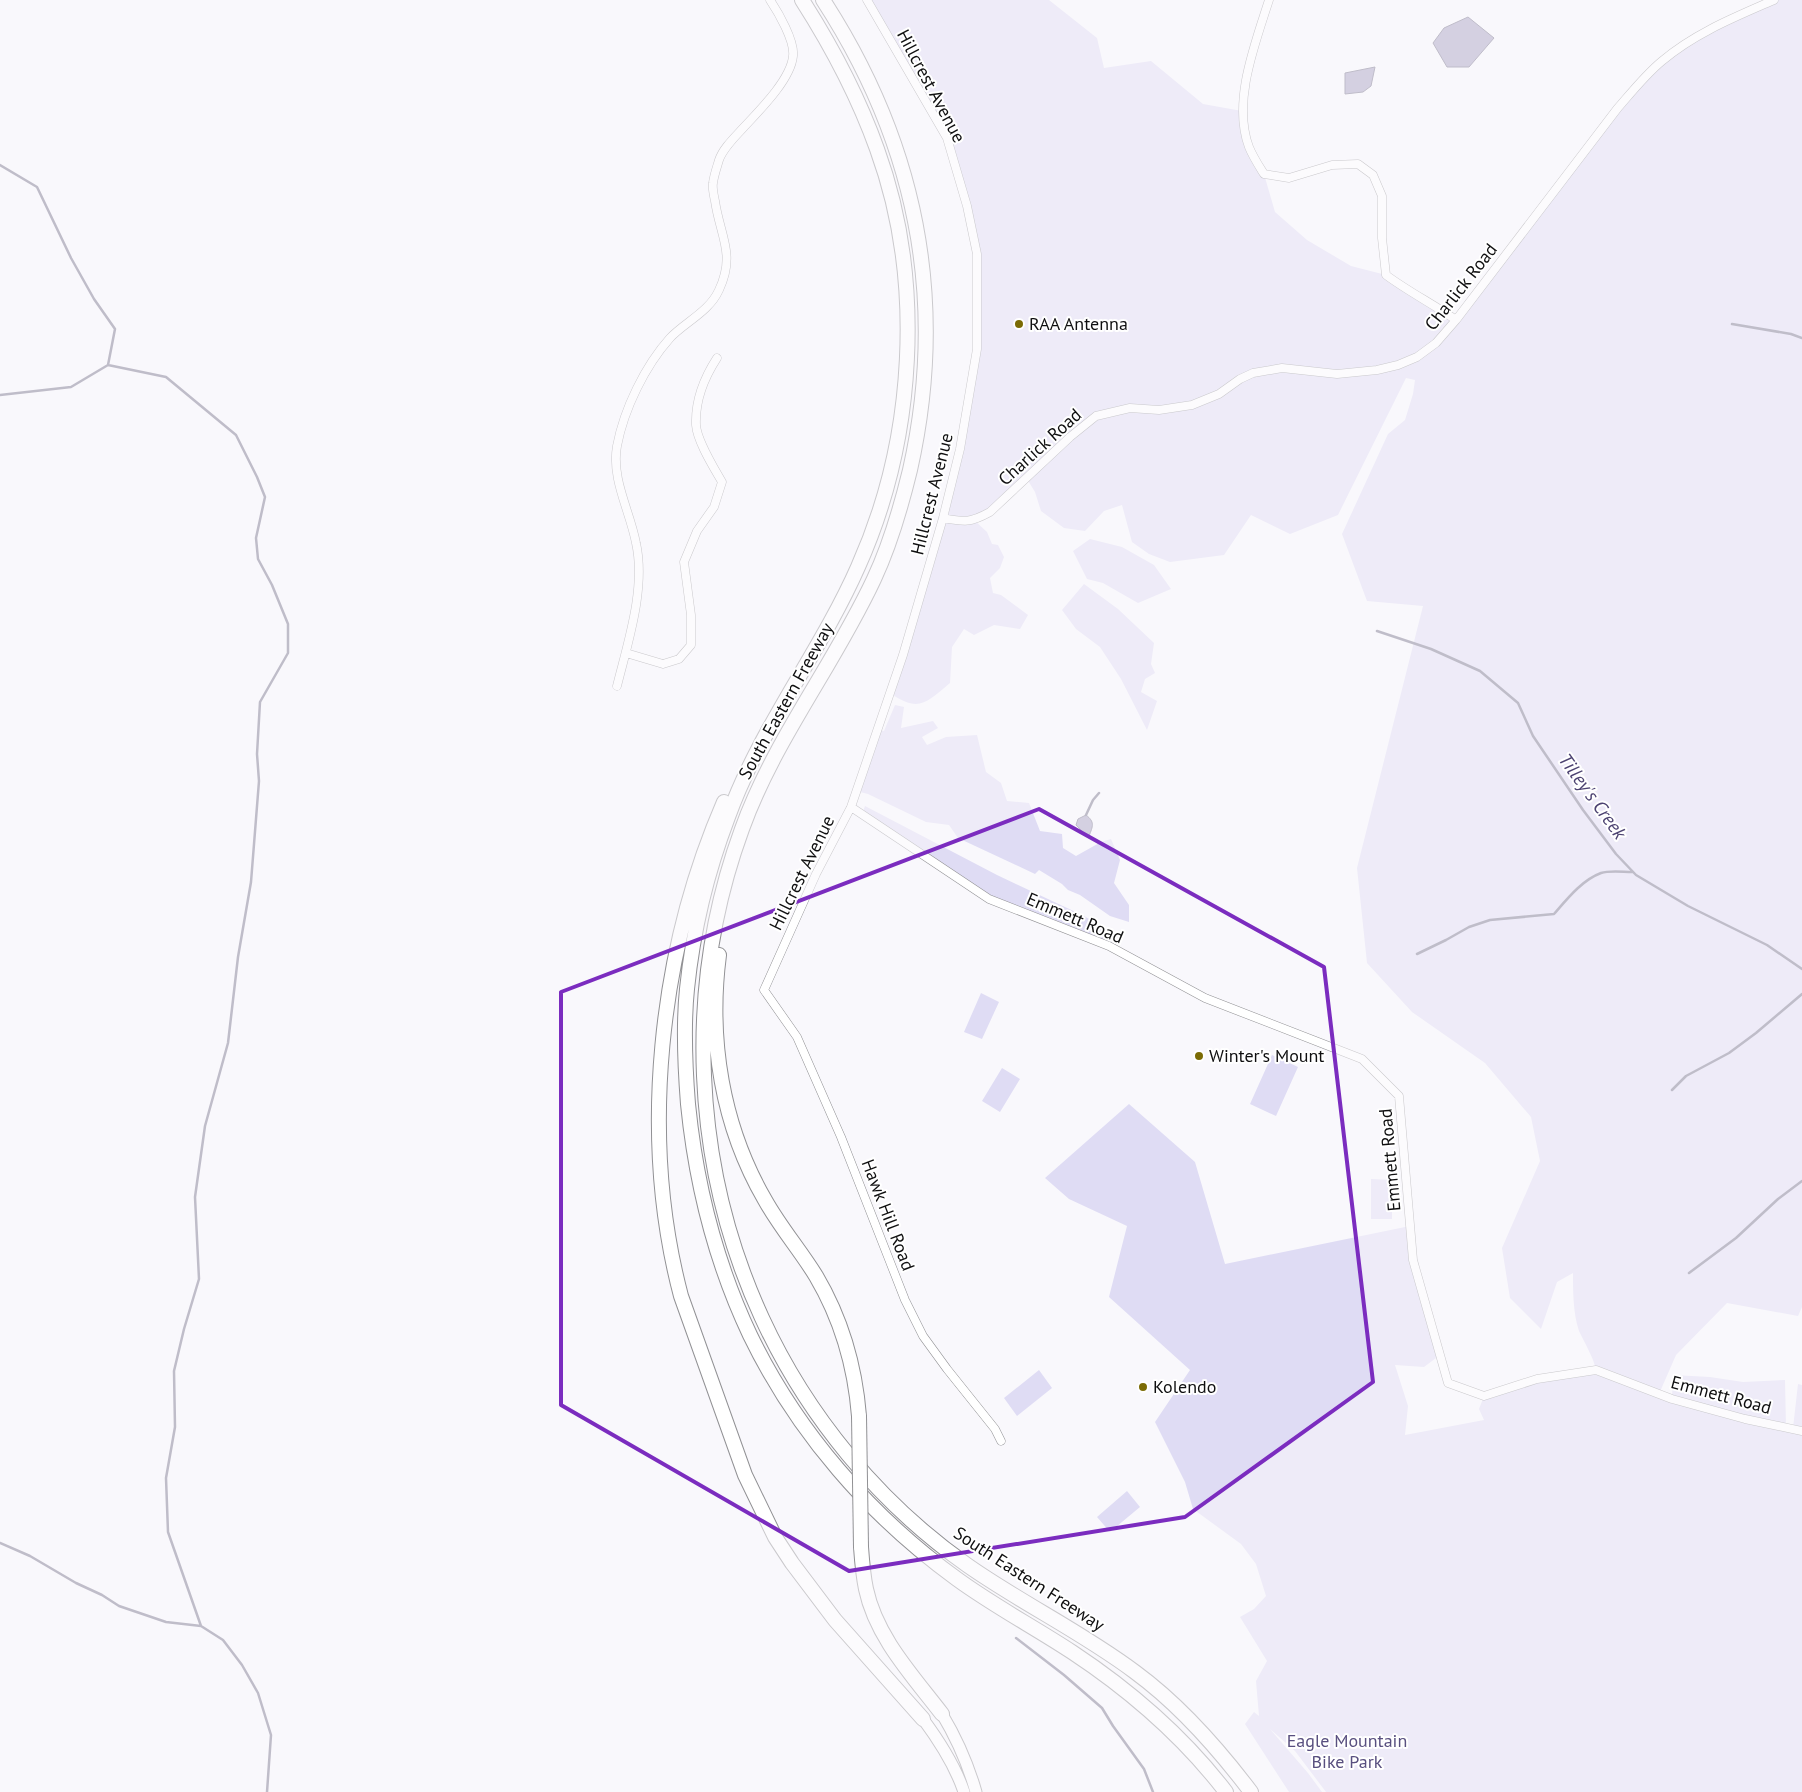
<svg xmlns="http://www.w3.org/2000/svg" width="1802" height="1792" viewBox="0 0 1802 1792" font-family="'PT Sans',sans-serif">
  <rect width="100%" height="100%" fill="#f9f8fc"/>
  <path fill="#dfdcf4" d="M867,0H1049L1097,38L1104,68L1151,61L1203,104L1242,111L1249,147L1264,174L1275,212L1307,240L1351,266L1386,275L1456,320L1645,77L1691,40L1774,0H1802V1307L1798,1316L1727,1303L1676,1355L1659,1394L1672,1399L1673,1375L1710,1377L1743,1382L1785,1380L1786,1427L1793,1428L1798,1384L1802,1385V1792H1326L1295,1751L1270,1729L1308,1773L1322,1792H1289L1245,1724L1254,1712L1259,1716L1256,1681L1267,1661L1240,1617L1254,1609L1266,1596L1256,1564L1241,1544L1193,1509L1185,1482L1155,1422L1190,1370L1109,1297L1127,1226L1069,1199L1045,1178L1129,1104L1195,1162L1225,1264L1410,1226L1413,1260L1440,1355L1424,1367L1395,1365L1408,1406L1405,1435L1484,1420L1479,1409L1484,1396L1537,1379L1596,1370C1593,1356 1585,1344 1579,1331C1573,1313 1573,1291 1573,1273L1557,1282L1541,1329L1510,1298L1502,1248L1540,1161L1531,1117L1485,1063L1412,1012L1367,963L1357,868L1423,606L1367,601L1342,534L1388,434L1405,420L1413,394L1415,380L1406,378L1338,515L1290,534L1251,515L1224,555L1170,562L1149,554L1132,542L1122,505L1104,511L1085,531L1064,528L1041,511L1035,492L1024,474L980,517L974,520L987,532L992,544L998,545L1004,557L1000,568L990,578L993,593L1001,595L1028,615L1020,629L994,625L974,635L964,629L952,647L950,683C926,703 919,713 890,693L943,518L977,349V254L947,138Z
    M1090,539L1122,547L1154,565L1171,589L1138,603L1103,583L1087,579L1073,551Z
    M1084,584L1118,609L1154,643L1151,664L1155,673L1145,679L1141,692L1157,701L1147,730L1121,679L1100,647L1076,629L1062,610Z
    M895,705L904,707L901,728L933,721L938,728L922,737L927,745L946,737L977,735L986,772L1001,783L1007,801L1029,803L1040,831L1062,834L1063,848L1076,856L1101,842L1111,839L1120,860L1114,883L1129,905V922L1110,916L1080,895L1068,890L1062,884L1039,870L1035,874L958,838L949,825L926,822L868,794L856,791L878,729L884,731Z
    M865,806L997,875L1082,915L1120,936L1105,945L989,899L862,814Z
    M981,993L999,1002L982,1039L964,1032Z
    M1272,1055L1298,1067L1276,1116L1250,1104Z
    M1002,1068L1020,1079L1000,1112L982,1101Z
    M1371,1179L1392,1180V1219H1371Z
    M1039,1370L1052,1388L1017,1416L1004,1398Z
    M1127,1491L1140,1507L1110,1532L1097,1517Z"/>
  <path fill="#a6a1c2" stroke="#79758d" d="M1468,17L1494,38L1469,67H1447L1433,43L1444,28Z
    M1375,67L1371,86L1363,92L1345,94V73Z
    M1086,815C1095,822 1093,826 1089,836L1085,834L1076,825L1078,819Z"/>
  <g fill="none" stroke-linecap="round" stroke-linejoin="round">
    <path stroke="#79758d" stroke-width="2.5" d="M0,165L37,187L71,258L94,299L115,329L108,365
      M1732,324L1791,334L1802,338
      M0,395L71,387L108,365L166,377L236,435L257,477L265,497L256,538L258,559L272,585L288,624V653L260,702L257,754L259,781L251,882L238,957L228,1043L205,1126L195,1197L199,1279L184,1329L174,1371L175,1427L166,1478L168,1532L201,1626
      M1377,631L1431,649L1480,671L1518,703L1533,736L1583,810L1616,854L1636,875L1688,906L1767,945L1802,969
      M1086,815L1093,800L1099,793
      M1417,954L1446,940L1469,927L1490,920L1554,914C1567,899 1582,880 1601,873C1610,870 1623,872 1632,872
      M1672,1090L1686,1076L1729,1053L1756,1033L1802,994
      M1689,1273L1736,1238L1778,1199L1802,1181
      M0,1543L30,1556L76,1583L102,1595L119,1606L166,1622L201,1626L223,1640L242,1665L258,1693L271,1735L267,1792
      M1016,1638L1064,1675L1102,1708L1113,1726L1144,1769L1153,1792"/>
    <defs>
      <path id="street" d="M867,0L947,138L967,206L977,254V349L960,449L943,518L903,655L851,807L816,874L764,990L797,1037L841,1137L905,1300L923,1336L947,1369L995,1429L1001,1441
        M1269,0C1255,44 1232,102 1249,147C1253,157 1259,166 1264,174L1289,178L1332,165L1358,164L1373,175L1382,196V238L1386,275C1409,292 1433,304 1456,320
        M943,518C965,522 970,523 990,512L1070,437L1096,416L1130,408L1159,410L1192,405L1219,394L1240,379L1253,373L1282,368L1337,374L1377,370L1398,365L1417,357L1436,343L1456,320L1617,109C1631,93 1645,75 1662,61C1695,33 1735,17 1774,0
        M626,653L663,664L679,659L691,645V615L684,562L697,531L714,507L722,482C714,468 697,441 696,425C695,401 704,378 717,358
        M617,686C628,642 646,588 636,543C630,511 611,479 617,446C624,409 645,366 670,338C685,322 709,312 719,290C736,254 720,236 715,201C714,196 712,188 713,183C714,175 717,167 719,160C723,148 735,137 744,127C760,110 791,79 793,56C795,41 778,12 770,0
        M851,807L989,899L1109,946L1205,998L1362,1059L1399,1096L1413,1260L1448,1383L1484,1396L1537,1379L1596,1370L1672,1399L1745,1419L1802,1431"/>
      <path id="secondary" d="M942,1714C957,1739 968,1764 976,1792
        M923,1719C940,1742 955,1765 964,1792"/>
      <path id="highway" d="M802,0C832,47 858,96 877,149C925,281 915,440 858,567C820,653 760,728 728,817C707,872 693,930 687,989C683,1027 685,1066 688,1104C696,1184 715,1261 750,1335C797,1432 870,1516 957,1579C994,1606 1034,1627 1072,1652C1131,1691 1183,1736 1226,1792
        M823,0C917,145 948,301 910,470C901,507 890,545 874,579C834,665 774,740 742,829C684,987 692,1166 762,1318C807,1416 879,1503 967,1565C1021,1603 1082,1632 1135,1672C1180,1705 1217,1747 1251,1792
        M724,802C659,952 639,1137 681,1296L745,1475L775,1537L792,1563L835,1620L923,1719
        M719,955C708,1039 722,1126 765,1200C780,1227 800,1250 816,1276C842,1320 855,1366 859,1416
        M861,1547C862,1561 863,1575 866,1589C876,1637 913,1676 942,1714"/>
    </defs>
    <use href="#street" stroke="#919194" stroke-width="9"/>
    <use href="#secondary" stroke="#919194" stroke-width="13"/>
    <use href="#highway" stroke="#919194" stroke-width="16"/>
    <use href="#street" stroke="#fff" stroke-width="8"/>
    <use href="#secondary" stroke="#fff" stroke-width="11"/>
    <use href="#highway" stroke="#fff" stroke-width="14"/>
    <defs>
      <path id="highway-bridge" d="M859,1416L861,1547"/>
    </defs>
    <use href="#highway-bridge" stroke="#919194" stroke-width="16" stroke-linecap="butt"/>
    <use href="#highway-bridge" stroke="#fff" stroke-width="14"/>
  </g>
  <path d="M0 0H1802V1792H0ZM1039,809L1324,967L1373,1382L1185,1517L849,1571L561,1405V992Z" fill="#f9f8fc" fill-opacity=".55" fill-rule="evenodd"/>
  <path fill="none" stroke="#7b2cbf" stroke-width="4" stroke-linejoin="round" d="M1039,809L1324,967L1373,1382L1185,1517L849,1571L561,1405V992Z"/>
  <g fill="#7b6b05" stroke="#fff" stroke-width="2">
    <circle cx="1019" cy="324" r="5"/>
    <circle cx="1199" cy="1056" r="5"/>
    <circle cx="1143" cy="1387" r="5"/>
  </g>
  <g text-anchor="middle" stroke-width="4" stroke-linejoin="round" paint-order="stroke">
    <g font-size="18" fill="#0f0f10" stroke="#fff">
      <text transform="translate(931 86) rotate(62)" y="6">Hillcrest Avenue</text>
      <text transform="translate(1461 287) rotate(-52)" y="6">Charlick Road</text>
      <text transform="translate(1040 447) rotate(-42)" y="6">Charlick Road</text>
      <text transform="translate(932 494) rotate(-76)" y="6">Hillcrest Avenue</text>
      <text transform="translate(786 701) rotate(-61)" y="6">South Eastern Freeway</text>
      <text transform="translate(802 873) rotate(-64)" y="6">Hillcrest Avenue</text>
      <text transform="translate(1075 918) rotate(23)" y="6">Emmett Road</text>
      <text transform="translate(1390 1160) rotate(-95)" y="6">Emmett Road</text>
      <text transform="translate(888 1215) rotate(69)" y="6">Hawk Hill Road</text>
      <text transform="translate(1721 1395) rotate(15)" y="6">Emmett Road</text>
      <text transform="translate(1029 1579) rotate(33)" y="6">South Eastern Freeway</text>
    </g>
    <g font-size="18" fill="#0f0f10" stroke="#fff" text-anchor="start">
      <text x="1029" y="330">RAA Antenna</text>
      <text x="1209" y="1062">Winter's Mount</text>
      <text x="1153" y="1393">Kolendo</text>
    </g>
    <g font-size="18" fill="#584f7f" stroke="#fff">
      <text x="1347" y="1747">Eagle Mountain<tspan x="1347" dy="21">Bike Park</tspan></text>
    </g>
    <g font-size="19" font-style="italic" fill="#4c4271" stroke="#fff">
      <text transform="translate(1593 796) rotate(54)" y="7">Tilley's Creek</text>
    </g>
  </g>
</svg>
